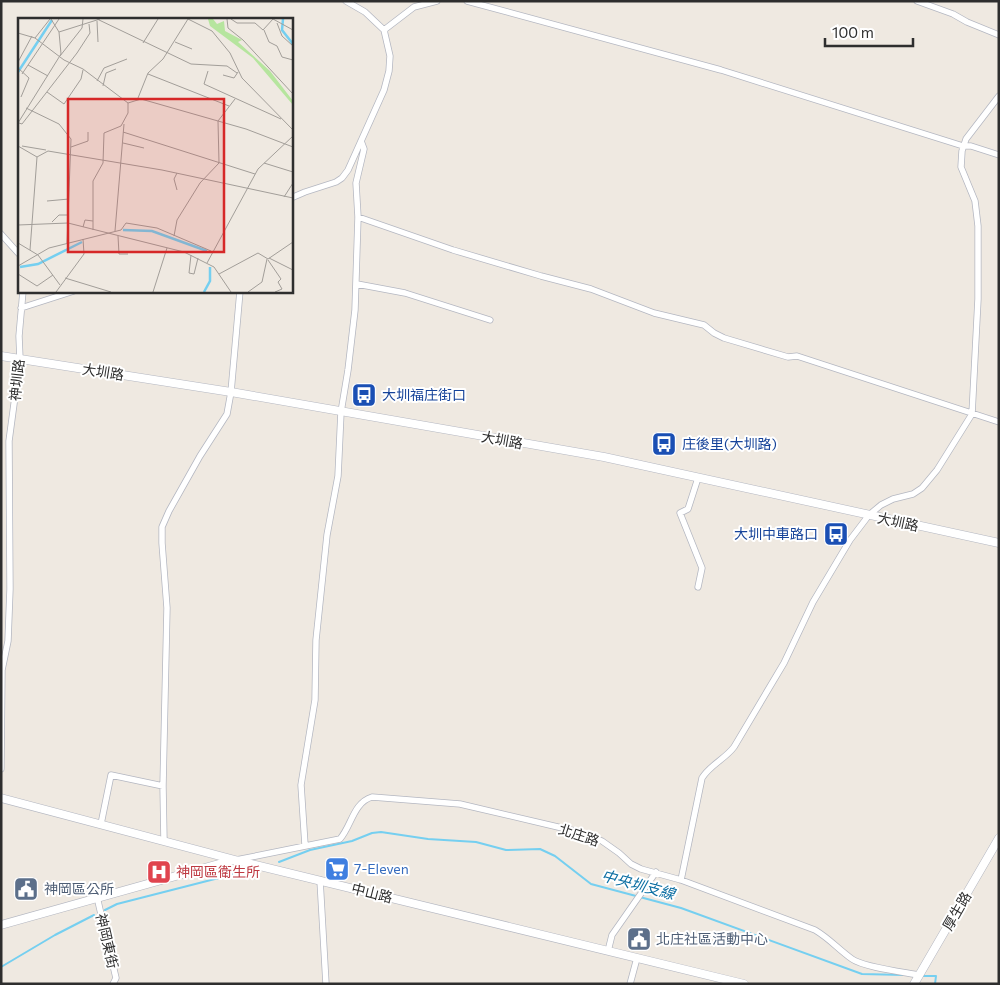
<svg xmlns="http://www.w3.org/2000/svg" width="1000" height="985" viewBox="0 0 1000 985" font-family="Commissioner,'Noto Sans TC',sans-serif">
  <rect width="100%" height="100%" fill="#efe9e1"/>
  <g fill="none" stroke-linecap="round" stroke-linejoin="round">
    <path stroke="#75cff0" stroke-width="2" d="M279,862L310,850L352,841L372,833L381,832L428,839L476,842L506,850L540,849L555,856L591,884L681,908L862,974L904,975
      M105,910L117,904L254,869
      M1,967L55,935L94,915
      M922,976H936L935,984"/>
    <defs>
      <path id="street" d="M467,1L721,70L963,146H971L999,155
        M917,1L953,14L967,22L999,35
        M384,30L414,7L437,1
        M291,198L305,192L336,182L342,178L348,170L384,90L389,71L390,56L384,30L365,12L346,1
        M358,217L453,250L541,276L591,289L654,313L704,325L714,333L724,338L788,357L797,356L999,422
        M1,234L19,254
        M357,284L405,293L490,320
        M21,308L74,291
        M698,478L688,509L680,513L702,568L698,587
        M1,769L2,670L8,641L10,589L9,441L20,359L19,336L23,291
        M101,824L111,775L163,786
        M164,841L163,786L167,608L162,543V527L169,511L200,456L227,414L231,392L240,291
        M305,845L301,785L315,700L316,640L327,535L338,476L341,412L348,370L355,310L358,217L356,183L364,149L361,141
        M236,860L340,839C352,825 353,803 372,797L460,804L575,831L602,841L619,853L631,864L641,869L681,880L815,930C830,939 838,949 852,959C863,967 903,972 919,975
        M320,880L326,984
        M681,880L702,778C710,765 725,759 734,747L784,663L813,602L850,540L869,515L881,505L893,499L913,494L922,488L937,470L972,414L978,299V226L975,201L961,167L962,151L966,139L999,96
        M97,897L116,978L113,984
        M608,951L612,935L656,872
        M630,984L637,958"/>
      <path id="secondary" d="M1,356L231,392L604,457L999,543
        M1,798L235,860L744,984
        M1,925L233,860
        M914,984L999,838"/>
    </defs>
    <use href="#street" stroke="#b4b7c1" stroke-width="7"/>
    <use href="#secondary" stroke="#b4b7c1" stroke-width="9"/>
    <use href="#street" stroke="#fff" stroke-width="5.5"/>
    <use href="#secondary" stroke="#fff" stroke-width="8"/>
  </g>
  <defs>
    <symbol id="bus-square" viewBox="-11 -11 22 22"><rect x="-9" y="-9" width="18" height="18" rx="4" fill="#1a4fb4" stroke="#fff"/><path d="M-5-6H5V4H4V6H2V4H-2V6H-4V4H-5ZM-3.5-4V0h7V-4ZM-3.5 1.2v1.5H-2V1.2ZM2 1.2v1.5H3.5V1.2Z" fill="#fff"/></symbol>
    <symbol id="supermarket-square" viewBox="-11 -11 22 22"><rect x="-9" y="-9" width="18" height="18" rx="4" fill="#3f7fe0" stroke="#fff"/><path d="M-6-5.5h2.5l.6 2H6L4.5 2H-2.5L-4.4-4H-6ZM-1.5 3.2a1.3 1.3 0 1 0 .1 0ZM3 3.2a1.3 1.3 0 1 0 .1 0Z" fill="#fff"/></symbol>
    <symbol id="hospital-square" viewBox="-11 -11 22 22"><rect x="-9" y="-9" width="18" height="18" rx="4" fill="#e0444e" stroke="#fff"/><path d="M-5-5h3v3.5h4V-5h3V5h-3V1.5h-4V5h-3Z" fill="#fff"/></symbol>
    <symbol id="civic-square" viewBox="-11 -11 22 22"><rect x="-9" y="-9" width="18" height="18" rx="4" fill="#5c6f8a" stroke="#fff"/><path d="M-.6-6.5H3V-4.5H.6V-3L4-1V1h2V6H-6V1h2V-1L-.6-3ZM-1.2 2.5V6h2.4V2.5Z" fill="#fff"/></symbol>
  </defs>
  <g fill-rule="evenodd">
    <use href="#bus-square" x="350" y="381" width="28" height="28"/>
    <use href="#bus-square" x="650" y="430" width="28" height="28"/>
    <use href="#bus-square" x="822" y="520" width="28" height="28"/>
    <use href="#supermarket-square" x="323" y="855" width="28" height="28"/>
    <use href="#hospital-square" x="145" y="858" width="28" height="28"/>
    <use href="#civic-square" x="12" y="875" width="28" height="28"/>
    <use href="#civic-square" x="625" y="925" width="28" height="28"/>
  </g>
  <g text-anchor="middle" stroke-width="4" stroke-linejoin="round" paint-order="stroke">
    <g font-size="14" fill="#2e2e2e" stroke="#fff">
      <text transform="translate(103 372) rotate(9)" y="5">大圳路</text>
      <text transform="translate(17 380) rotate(-84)" y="5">神圳路</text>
      <text transform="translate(502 440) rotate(10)" y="5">大圳路</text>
      <text transform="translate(898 522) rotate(12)" y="5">大圳路</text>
      <text transform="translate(579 835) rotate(18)" y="5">北庄路</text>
      <text transform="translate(372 893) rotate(14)" y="5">中山路</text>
      <text transform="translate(957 911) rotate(-60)" y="5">厚生路</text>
      <text transform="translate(107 941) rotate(77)" y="5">神岡東街</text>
    </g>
    <g font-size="14" fill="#164399" stroke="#fff" text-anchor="start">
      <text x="382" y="400">大圳福庄街口</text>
      <text x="682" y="449">庄後里(大圳路)</text>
      <text x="818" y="539" text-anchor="end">大圳中車路口</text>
    </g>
    <g font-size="14" fill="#366cbe" stroke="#fff" text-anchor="start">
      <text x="354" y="874">7-Eleven</text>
    </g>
    <g font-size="14" fill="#be3a42" stroke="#fff" text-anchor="start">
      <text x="176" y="877">神岡區衛生所</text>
    </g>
    <g font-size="14" fill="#4e5e75" stroke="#fff" text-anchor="start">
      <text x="44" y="894">神岡區公所</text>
      <text x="656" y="944">北庄社區活動中心</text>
    </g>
    <g font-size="15" font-style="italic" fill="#0d6fa3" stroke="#fff">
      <text transform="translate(638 885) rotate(15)" y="5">中央圳支線</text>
    </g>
  </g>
  <g transform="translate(18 18)">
    <rect width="275" height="275" fill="#efe9e1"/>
    <path d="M190,1H195L199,6L206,3L207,13L224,22L220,24L252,53L275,83V87L235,40L192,8Z" fill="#b6e59e"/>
    <path fill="none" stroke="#75cff0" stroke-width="2.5" d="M265,1L264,12L275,26M0,54L34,2M105,212L134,213L189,233M2,249L20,246L64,224M186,274L192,263V249"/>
    <path fill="none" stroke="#a29e99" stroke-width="1" d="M79,1L173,46L209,48L219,55M170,1L194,13L212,35L224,60L275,112M209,1L210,10L225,22L275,76M213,1L219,5H237L245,12L255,1M255,1L275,12M79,3L80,24M259,5L264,18L275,28M246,12L251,24L259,28L264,39L275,42M41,14L82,1M0,15L17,20L46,42L65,51L110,85M17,20L32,1M157,24L174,31M125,25L140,1M42,38L64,10L65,1M0,44L14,18M10,47L30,58M0,50L11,60L3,79M190,53L186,66L263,101M4,56L41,1M130,56L211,88M205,57L216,60L220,54M79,63L86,50L109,41M85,68L88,55L98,51M29,74L46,86L63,61L65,52M120,80L130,55L145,41L170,1M110,85L123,81L228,111L275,129M8,90L41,106L53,121L49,225M0,105L43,36L41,14L33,1M1,105L4,106L59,35L72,15L71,6M105,114L237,156M105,125L126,130M0,128L19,139M4,128L28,132M53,129L70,123V114M19,139L30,133L144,152L275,180M246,145L275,154M159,155L156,161L159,172M266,179L275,165M29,183L51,181M34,204L41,197H50M0,207L50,205L166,234L196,249L213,274M65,209L67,202L75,203M75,212V163L85,145L86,115L103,108L110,95V85M97,213L106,106M100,218L101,236H110M156,218L159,202L182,165L201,145L200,103L217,81M0,225L20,237L42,267M12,232L19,139M173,237L171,255L176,256L180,240M251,240L275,252M250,242L263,261L260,264L264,271L257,274M189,245L240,151L275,118M0,248L31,230L103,212L108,205L139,210L193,233M0,256L19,268L35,257M201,256L240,235L250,241L275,224M47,260L93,274M38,274L66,236L65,221M135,274L149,230M230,274L244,264L249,241"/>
    <path fill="#d62828" fill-opacity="0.15" stroke="#d62828" stroke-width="2.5" d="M50,81H206V234H50Z"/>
    <rect width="275" height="275" fill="none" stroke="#2e2e2e" stroke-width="2.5"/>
  </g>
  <rect width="1000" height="985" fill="none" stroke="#2e2e2e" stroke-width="5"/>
  <path d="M825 38v8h88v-8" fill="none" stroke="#2e2e2e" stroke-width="2.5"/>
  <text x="832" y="38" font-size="15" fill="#2e2e2e" stroke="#ffffff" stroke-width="4" paint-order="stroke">100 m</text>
</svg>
